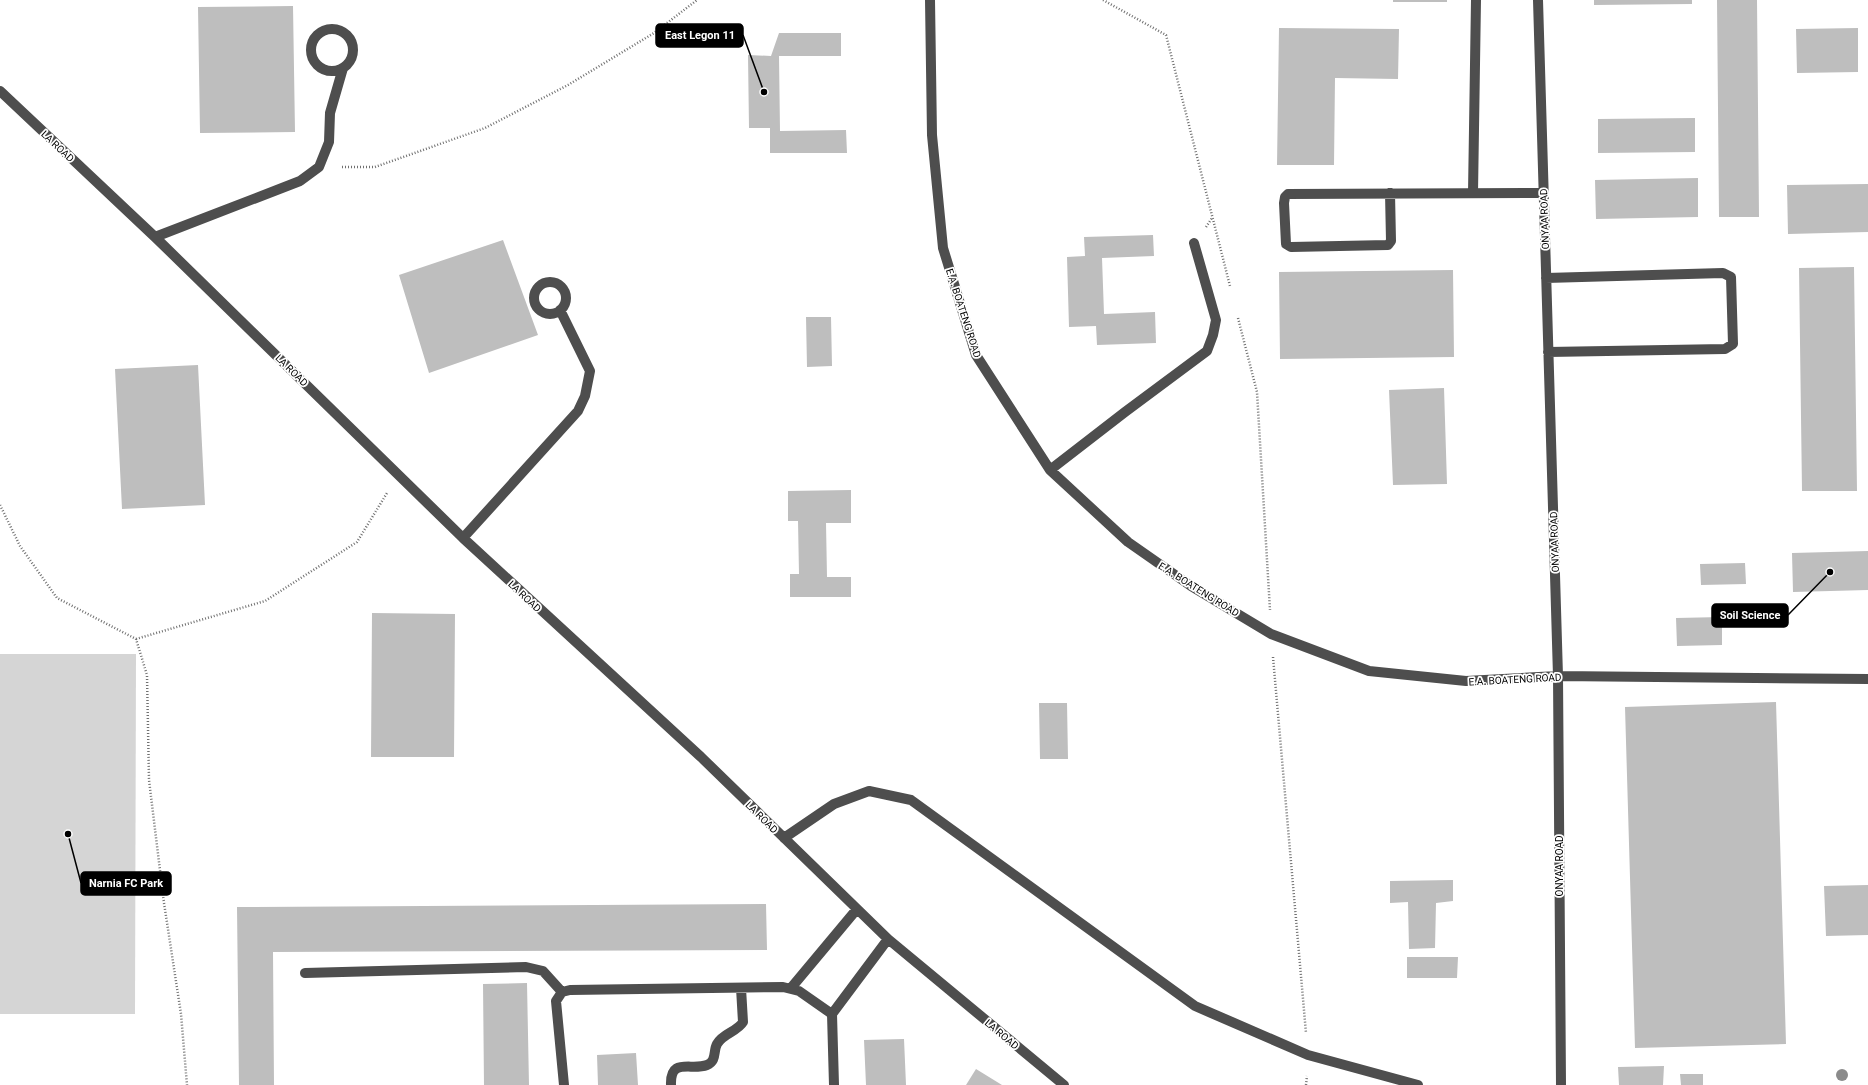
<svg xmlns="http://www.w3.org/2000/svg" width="1868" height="1085" viewBox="0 0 1868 1085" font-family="Roboto,sans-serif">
  <rect width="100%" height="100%" fill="#fff"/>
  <path fill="#d5d5d5" d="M0,654H136L135,1014H0Z"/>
  <path fill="#bebebe" d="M1393,0H1447V2H1393Z
    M1594,0H1692V4L1594,5Z
    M1717,0H1757L1759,217H1719Z
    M293,6L295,132L200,133L198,7Z
    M1279,28L1399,29L1398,79L1335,78L1334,165H1277Z
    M1858,28V72L1797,73L1796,29Z
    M779,33H841V56H779L780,131L846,130L847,153H770V128H749L748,55L771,56Z
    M1695,118V152L1598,153V119Z
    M1698,178V217L1596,219L1595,180Z
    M1868,184V232L1788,234L1787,185Z
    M1153,235L1154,256L1102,258L1104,314L1155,312L1156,343L1097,345L1096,326L1069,327L1067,257L1085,256L1084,237Z
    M503,240L538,335L429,373L399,275Z
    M1854,267L1857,491H1802L1799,268Z
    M1453,270L1454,357L1280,359L1279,272Z
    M806,317H831L832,366L807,367Z
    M198,365L205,505L122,509L115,369Z
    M1444,388L1447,484L1393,485L1389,390Z
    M851,490V523H826L827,577H851V597H790V574H799L798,521H788V491Z
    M1868,551V590L1793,592L1792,553Z
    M1745,563L1746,584L1701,585L1700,564Z
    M372,613L455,614L454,757H371Z
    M1722,617V645L1677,646L1676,618Z
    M1776,702L1786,1044L1635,1048L1625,707Z
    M1039,703H1067L1068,759H1040Z
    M1453,880V901L1436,903L1435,948L1409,949L1408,902L1390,903V881Z
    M1868,885V935L1826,936L1824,886Z
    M766,904L767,950L273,952L274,1085H239L237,907Z
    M1407,957H1458L1457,978H1407Z
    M527,983L529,1085H484L483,984Z
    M904,1039L906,1085H866L864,1040Z
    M636,1053L638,1085H598L597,1055Z
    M1664,1066L1663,1085H1619L1618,1067Z
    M976,1069L1002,1085H966Z
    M1680,1074H1703V1085H1681Z"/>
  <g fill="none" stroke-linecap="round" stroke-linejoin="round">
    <path stroke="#707070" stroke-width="2.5" stroke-dasharray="1 2" stroke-linecap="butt" d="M1103,0L1166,35L1230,286
      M342,167H375L485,128L568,85L654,33L697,0
      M1206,227L1212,218
      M1238,318L1257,392L1270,610
      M0,505L20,546L57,598L136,639L147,675L149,780L164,903L181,1014L187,1085
      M136,639L265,601L357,542L387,493
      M1273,657L1306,1033
      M1306,1085L1307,1076"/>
    <path stroke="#4e4e4e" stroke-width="10" d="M930,0L932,135L943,248L976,355L1050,470L1128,542L1191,586L1271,634L1369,671L1466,681L1558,676L1868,679
      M1538,0L1558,676L1561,1085
      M311 50a21 21 0 1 1 42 0a21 21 0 1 1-42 0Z
      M0,91L155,237L463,538L701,757L888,939L1064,1085
      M1390,193L1391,241L1388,245L1291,247L1286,244L1284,203L1285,197L1288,194L1543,193
      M1473,193L1476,0
      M155,237L300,181L319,167L329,142L330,113L343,68
      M1546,278L1723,273L1731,277L1733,344L1725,349L1548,352
      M534 298a16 16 0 1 1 32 0a16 16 0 1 1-32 0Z
      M1050,470L1125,412L1207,351L1213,335L1216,320L1194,243
      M463,538L578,411L585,396L590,371L560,310
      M784,838L834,804L869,791L911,800L1195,1006L1308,1055L1418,1085
      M305,973L526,967L543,971L562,992
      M791,988L857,909
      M564,1085L556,1001L562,992L570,990L783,987L799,991L832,1014
      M671,1085C670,1057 691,1071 707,1065C717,1061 713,1051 717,1044C723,1033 737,1032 743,1022L741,988
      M834,1085L832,1014L888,939"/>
  </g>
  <circle fill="#8b8b8b" cx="1842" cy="1075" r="6"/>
  <g text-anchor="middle" stroke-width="3.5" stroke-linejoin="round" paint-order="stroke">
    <g font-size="10" fill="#000" stroke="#fff">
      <text transform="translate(58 146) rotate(43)" y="4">LA ROAD</text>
      <text transform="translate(1544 219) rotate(-92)" y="4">ONYAA ROAD</text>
      <text transform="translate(964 313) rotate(72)" y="4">E.A. BOATENG ROAD</text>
      <text transform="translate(292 370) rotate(44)" y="4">LA ROAD</text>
      <text transform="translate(1554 542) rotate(-92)" y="4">ONYAA ROAD</text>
      <text transform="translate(1199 589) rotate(32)" y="4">E.A. BOATENG ROAD</text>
      <text transform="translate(525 596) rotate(43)" y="4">LA ROAD</text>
      <text transform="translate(1515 679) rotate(-3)" y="4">E.A. BOATENG ROAD</text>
      <text transform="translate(762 817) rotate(44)" y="4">LA ROAD</text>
      <text transform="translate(1559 866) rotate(-90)" y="4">ONYAA ROAD</text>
      <text transform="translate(1002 1034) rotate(40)" y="4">LA ROAD</text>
    </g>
  </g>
  <path fill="none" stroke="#000" stroke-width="1.5" d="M764 92L743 35M1830 572L1788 615M68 834L81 883"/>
  <g fill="#000" stroke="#fff" stroke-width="1.5">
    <circle cx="764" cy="92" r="4"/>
    <circle cx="1830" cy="572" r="4"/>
    <circle cx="68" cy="834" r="4"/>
  </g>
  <g fill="#000" stroke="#000" stroke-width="1.5">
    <rect x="656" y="24" width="87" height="23" rx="4"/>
    <rect x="1712" y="604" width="76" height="23" rx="4"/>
    <rect x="81" y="872" width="90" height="23" rx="4"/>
  </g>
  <g font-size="11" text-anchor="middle" font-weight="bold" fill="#fff">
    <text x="700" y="39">East Legon 11</text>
    <text x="1750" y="619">Soil Science</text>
    <text x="126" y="887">Narnia FC Park</text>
  </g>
</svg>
